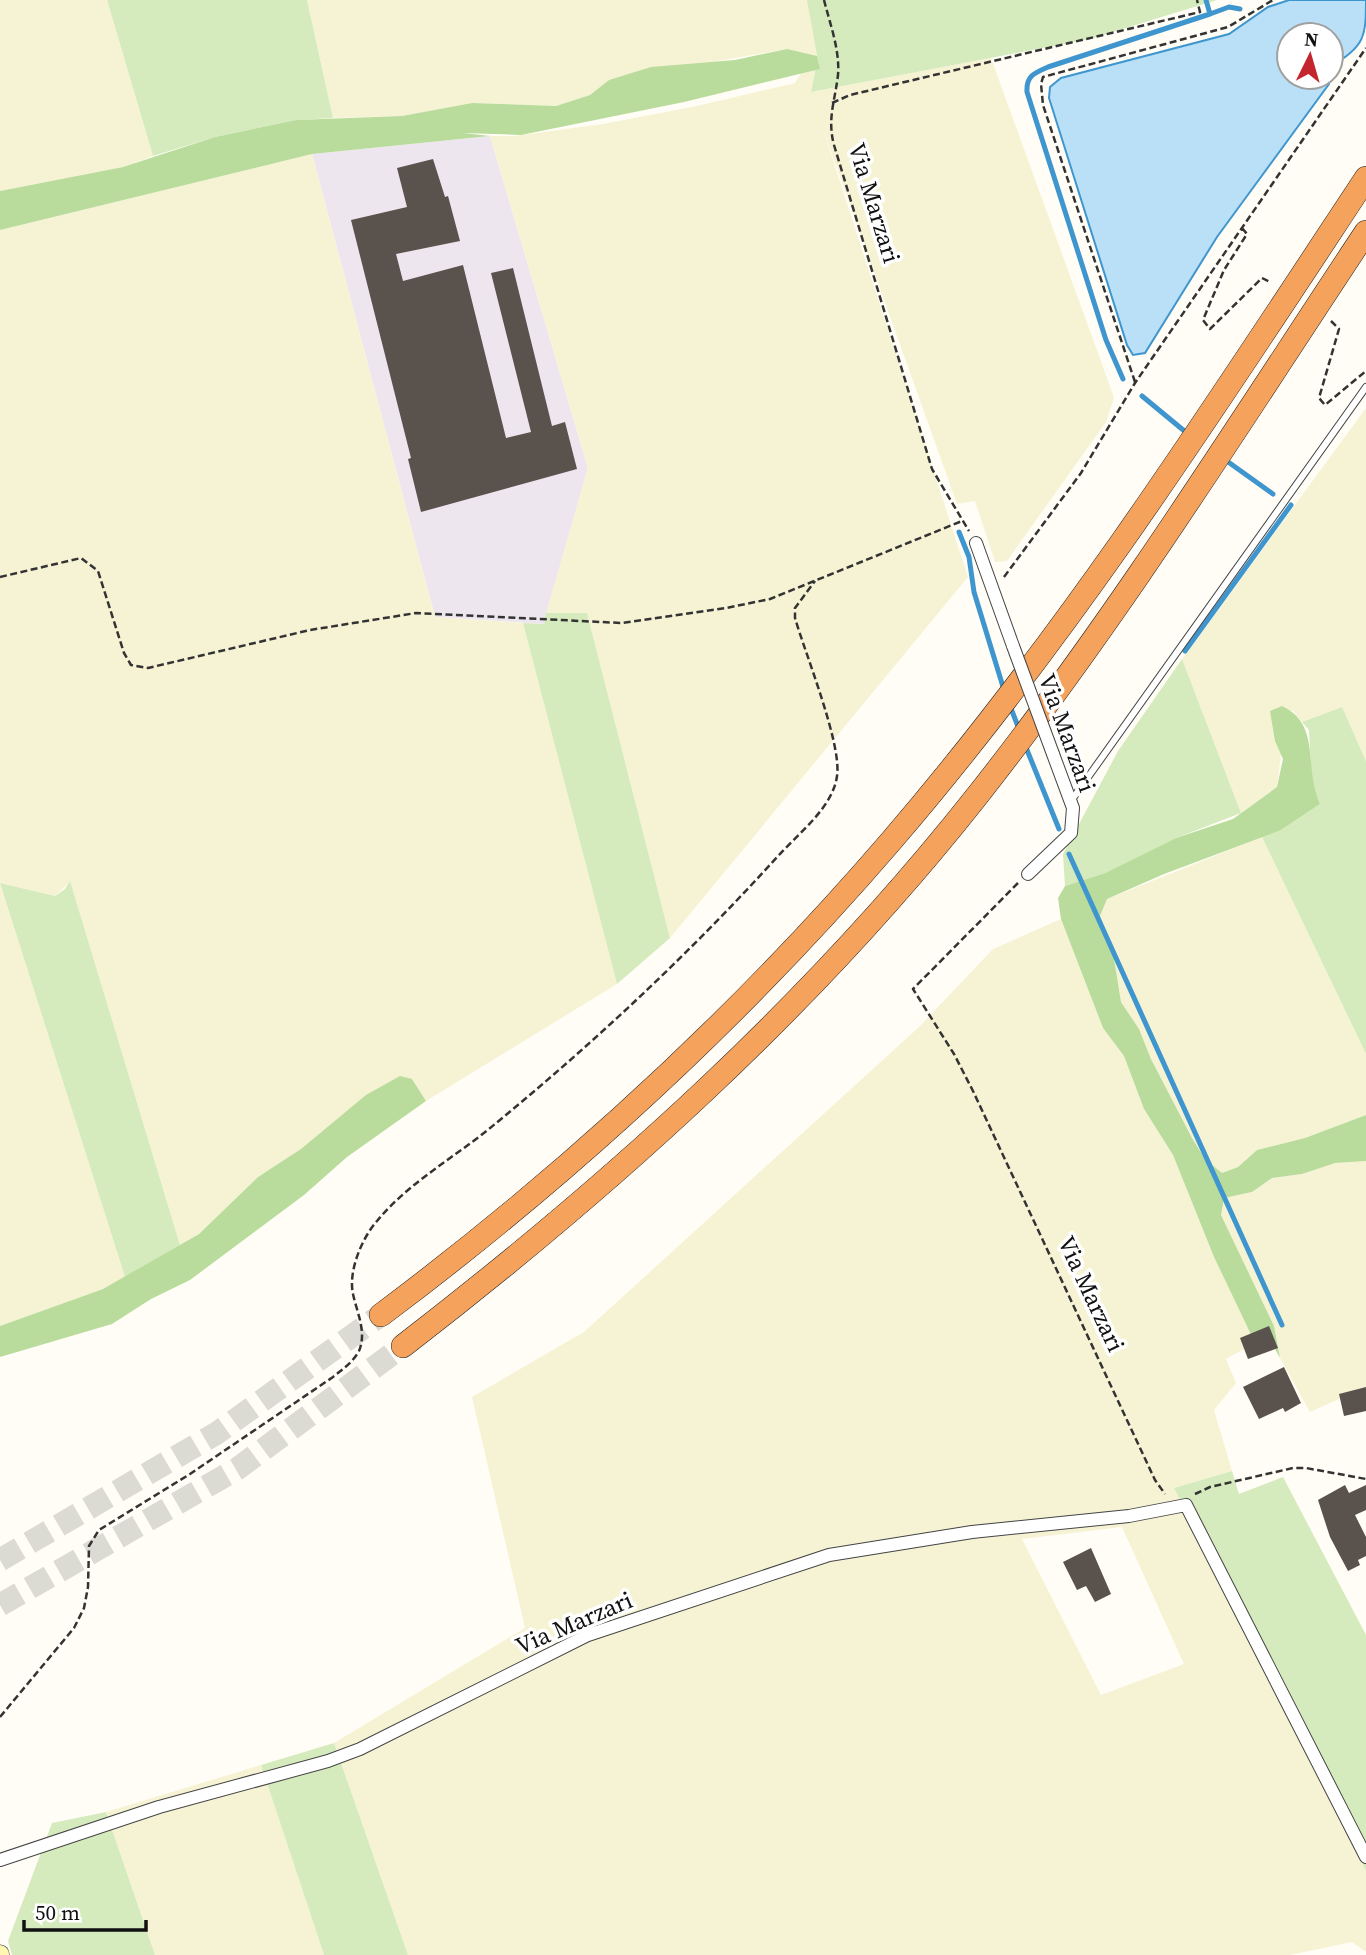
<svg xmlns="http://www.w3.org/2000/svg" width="1366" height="1955" viewBox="0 0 1366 1955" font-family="'Source Serif 4',serif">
  <rect width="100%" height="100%" fill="#fffdf5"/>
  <path fill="#eee6ef" d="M490,136L588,468L544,624L435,617L312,154Z"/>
  <path fill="#f6f3d4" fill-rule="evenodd" d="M0,0H107L153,156L123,167L0,191Z
    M307,0H822L834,63L787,49L609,80L590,95L556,106L472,103L402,116L333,118Z
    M991,58L1111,389L1114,398L1106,422L1007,561L995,562L975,501L957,504L823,129L968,577L670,938L587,613H546L588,468L490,136H514L603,124L697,106L795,83L803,70L816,67L811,92Z
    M312,154L435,617L523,623L617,984L426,1101L412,1079L258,1177L200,1233L180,1245L70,882L55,896L0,883V230Z
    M1366,408V761L1342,707L1302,722L1293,711H1270L1281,754L1277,787L1241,813L1182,659Z
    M1262,837L1366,1054V1115L1305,1138L1257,1150L1238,1167L1222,1173L1205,1159L1192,1138L1151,1059L1139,1029L1121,1002L1112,946L1100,916L1107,899Z
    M0,883L125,1277L103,1289L0,1326Z
    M1061,919L1103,1028L1124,1056L1144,1109L1173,1155L1214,1257L1255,1343L1226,1359L1236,1383L1214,1410L1232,1471L1174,1488L1366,1871V1952L1352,1942L1290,1955H408L334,1743L525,1628L472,1397L584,1332L919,1027L993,949ZM1122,1527L1184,1664L1101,1695L1022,1539Z
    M1366,1161V1387L1310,1412L1280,1358L1274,1326L1220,1214L1224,1198L1252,1192L1272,1178L1302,1174L1335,1163Z
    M261,1765L324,1955H155L106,1812Z"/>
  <path fill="#d5ebbd" d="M107,0H307L333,118L296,120L215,137L153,156Z
    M807,0H1217L1090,39L811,92L816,67L819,66Z
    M546,613H587L670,938L617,984L523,623L544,624Z
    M1182,659L1241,813L1176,838L1105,873L1065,886L1063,854L1118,751Z
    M1342,707L1366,761V1054L1262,837L1281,830L1320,804L1312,786L1309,730L1302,722Z
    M70,881L180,1245L125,1277L0,883L55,896L65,889Z
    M1232,1471L1239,1494L1283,1477L1366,1635V1871L1174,1488Z
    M334,1743L408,1955H324L261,1765Z
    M106,1812L155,1955H12L8,1941L52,1823Z"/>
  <path fill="#b9dc9c" d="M787,49L817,56L820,69L684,102L521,135L463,133L490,136L312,154L0,230V191L123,167L215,137L296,120L402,116L472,103L556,106L590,95L609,80L651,67L735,60Z
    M1282,706C1322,725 1303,767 1320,804L1281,830L1164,874L1107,899L1100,916L1112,946L1121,1002L1139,1029L1151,1059L1192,1138L1205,1159L1222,1173L1238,1167L1257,1150L1305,1138L1366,1115V1161L1335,1163L1302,1174L1272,1178L1252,1192L1224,1198L1221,1215L1274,1326L1280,1358L1268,1336L1255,1343L1214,1257L1173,1155L1144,1109L1124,1056L1103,1028L1061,919L1058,898L1065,886L1105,873L1176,838L1233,819L1277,787L1283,759L1275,741L1270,711Z
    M400,1076L412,1079L426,1101L347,1157L304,1195L190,1280L151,1299L112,1324L0,1357V1326L103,1289L199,1234L258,1177L301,1149L366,1095Z"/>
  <path fill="#b9e0f7" stroke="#3f96cf" stroke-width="2" d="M1289,0H1366C1366,36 1365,47 1331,66V35H1289V77H1328L1329,84L1217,237L1145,353L1133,355L1127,345L1049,98L1050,87L1061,78L1229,34L1268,7Z"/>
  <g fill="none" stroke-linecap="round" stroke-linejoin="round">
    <path stroke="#3f96cf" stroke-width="5" d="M1210,14L1229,7L1240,9
      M1123,379L1106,340L1027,92C1026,76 1034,73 1048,67L1210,14L1206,0
      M1142,396L1188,434
      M1224,459L1273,494
      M959,532L969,557L974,592L1004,690
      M1185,651L1291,505
      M1010,706L1019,729
      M1025,745L1059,829
      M1069,854L1282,1325"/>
  </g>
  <path fill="#5a524d" d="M433,159L445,197L448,196L460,241L396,254L403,281L463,265L506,438L531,432L491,273L513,268L552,426L565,422L577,469L421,512L408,459L411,458L351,220L407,207L397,168Z
    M1269,1326L1278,1348L1248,1359L1240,1338Z
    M1284,1367L1301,1403L1285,1412L1283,1408L1259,1419L1243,1387Z
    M1366,1387V1411L1344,1416L1339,1394Z
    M1345,1485L1349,1493L1366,1485V1510L1355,1515L1366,1537V1556L1358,1560L1360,1565L1348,1571L1330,1537L1318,1500Z
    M1091,1548L1111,1594L1095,1602L1086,1586L1077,1590L1063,1562Z"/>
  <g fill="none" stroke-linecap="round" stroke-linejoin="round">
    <path stroke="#dbdad3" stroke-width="23" stroke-dasharray="23 11" stroke-linecap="butt" d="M0,1560L217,1433L381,1315
      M0,1605L237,1469L403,1346"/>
    <defs>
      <path id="lane" d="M1071,801L1366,387"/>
      <path id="street" d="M976,543L1013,646
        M1028,874L1071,833L1073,808L1053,754
        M0,1860L159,1807L328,1761L360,1749L588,1635L829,1555L972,1532L1129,1516L1186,1505L1366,1857"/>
      <path id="secondary" d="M0,1954V1955"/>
      <path id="highway" d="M381,1315C568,1175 740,1017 892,840C1069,634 1217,404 1366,178
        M403,1346C613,1184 812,1005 977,796C1119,616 1240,422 1366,232"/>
    </defs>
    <use href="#lane" stroke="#444" stroke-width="8"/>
    <use href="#street" stroke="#444" stroke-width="14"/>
    <use href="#secondary" stroke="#333" stroke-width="19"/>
    <use href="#highway" stroke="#222" stroke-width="24"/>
    <path stroke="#333" stroke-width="2.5" stroke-dasharray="7 3.5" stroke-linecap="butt" d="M824,0C830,24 840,50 838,75C835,101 827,119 834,145L932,469L969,531
      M832,103L850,95L1200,12L1197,0
      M1242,228L1247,234L1224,270L1203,320L1210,329L1262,278L1270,282
      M1331,321L1339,329L1319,398L1325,405L1366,371
      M1135,382L1043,105L1041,84L1043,77L1228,27L1273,0
      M0,577L81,558L98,571L124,653L131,665L148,668L310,630L416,613L622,623L726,608L770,599L962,521
      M1004,577L1081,473L1135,383L1366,48
      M1018,883L913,989L954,1054L973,1091L1155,1480L1165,1494
      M1195,1494L1210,1487L1293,1468H1306L1366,1479
      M0,1717L74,1628L84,1608L88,1587L89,1546L99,1530L190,1474L333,1377C343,1369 353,1362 359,1351C367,1332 357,1313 353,1294C348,1271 362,1238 377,1221C409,1182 457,1156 495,1124C596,1041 691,952 779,855C799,833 833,807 837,776C842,744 805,653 795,618V608L815,581"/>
    <use href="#lane" stroke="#fff" stroke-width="6"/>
    <use href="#street" stroke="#fff" stroke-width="12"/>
    <use href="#secondary" stroke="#fff6b0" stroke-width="18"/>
    <use href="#highway" stroke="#f5a25d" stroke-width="23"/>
    <defs>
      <path id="street-bridge" d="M1013,646L1053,754"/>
    </defs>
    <use href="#street-bridge" stroke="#444" stroke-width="14" stroke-linecap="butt"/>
    <use href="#street-bridge" stroke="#fff" stroke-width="12"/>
  </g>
  <g text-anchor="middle" stroke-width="7" stroke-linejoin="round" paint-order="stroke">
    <g font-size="24" fill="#111" stroke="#fff">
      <text transform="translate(874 203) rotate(73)" y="8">Via Marzari</text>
      <text transform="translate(1067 733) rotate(70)" y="8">Via Marzari</text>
      <text transform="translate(1091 1294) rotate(65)" y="8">Via Marzari</text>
      <text transform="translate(574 1623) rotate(-23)" y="8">Via Marzari</text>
    </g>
  </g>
  <g transform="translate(1310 56) rotate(5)"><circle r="33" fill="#ffffff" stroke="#a0a0a0" stroke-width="2"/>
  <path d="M0-5L12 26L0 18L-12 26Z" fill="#c4262e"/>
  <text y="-10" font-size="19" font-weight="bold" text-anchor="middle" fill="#111111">N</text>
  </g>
  <path d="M24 1920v10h122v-10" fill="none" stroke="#111111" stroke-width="3.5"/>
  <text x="35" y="1920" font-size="21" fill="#111111" stroke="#ffffff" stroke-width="5" paint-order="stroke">50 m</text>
</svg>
